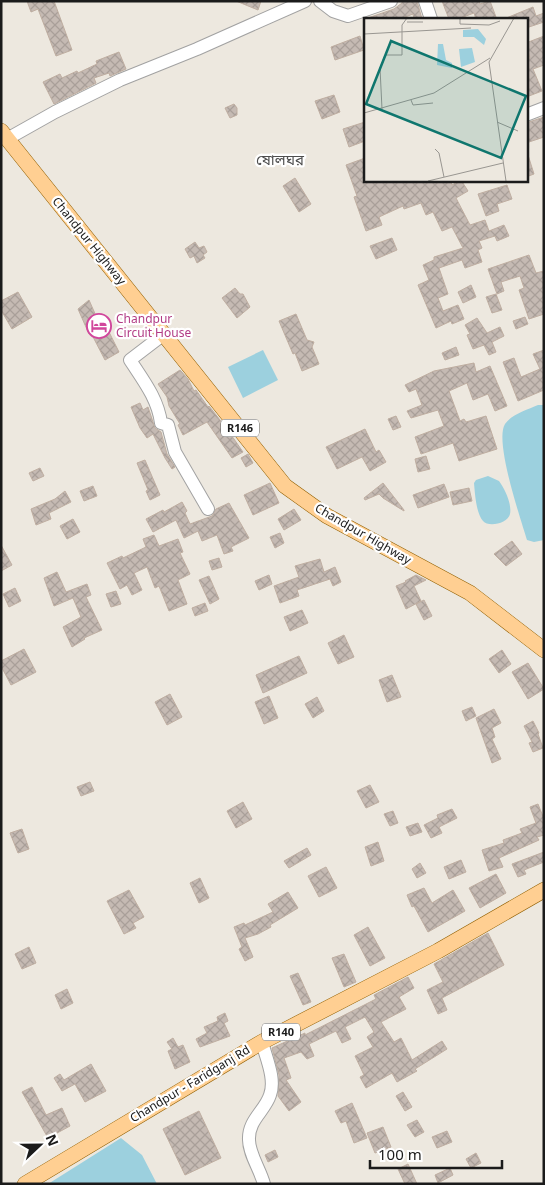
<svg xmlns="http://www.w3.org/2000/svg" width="545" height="1185" viewBox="0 0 545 1185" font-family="'Noto Sans','Noto Sans Bengali',sans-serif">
  <defs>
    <pattern id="building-cross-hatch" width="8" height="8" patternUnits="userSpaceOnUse" patternTransform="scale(1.25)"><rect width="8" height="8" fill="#c5bab3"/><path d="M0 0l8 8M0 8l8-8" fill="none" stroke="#a99f99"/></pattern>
  </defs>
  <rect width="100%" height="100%" fill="#ede8df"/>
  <path fill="#9cd0de" d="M263,350L278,380L243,398L228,367Z
    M538,405H544V540L534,542L527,540C521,520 494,441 505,424C512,414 527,410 538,405Z
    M488,476L499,481C505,489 512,504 510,514C508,523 489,528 483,521C476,513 475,494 474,483L476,480Z
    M121,1138L142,1155L157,1184H48Z"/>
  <path fill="url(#building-cross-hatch)" stroke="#bfaea1" d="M27,1H54L72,50L56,56L38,9L31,12Z
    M236,1H261L258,10Z
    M402,1H417L422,19H414L413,14L400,19H365L394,9L402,3Z
    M442,1H479L480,4L490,1L496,17L491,19H476L474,13L458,19H449Z
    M533,7L536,16L544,13V22L526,28V19H504Z
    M360,36L364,50L335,60L331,47Z
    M544,36V65L533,69L542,91L529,96L526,90V52L529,58H530L526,43Z
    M119,52L126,69L110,76L109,73L94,78L96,83L54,104L43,82L60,74L62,78L77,71L78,73L97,64L96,61Z
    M334,95L340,112L322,119L315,101Z
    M234,104L237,108V115L230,118L225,108Z
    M544,117V137L526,143V123Z
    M365,122V141L349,147L343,129Z
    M526,155H528L534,174L526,177Z
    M365,158V180H450L452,185L461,180L468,191L456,198L470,225L485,220L489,231L504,225L509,236L497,241L495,236L479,241L482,248L478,250L482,262L465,268L462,260L439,268L448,294L438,298L443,311L458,305L464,319L452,324L451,321L436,328L418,285L429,280L423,265L434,260V257L463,248L452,227L442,231L433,212L426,215L421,203L404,209L403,206L379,217L382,225L366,231L354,197L357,196L346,165Z
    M295,178L311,204L299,212L283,186Z
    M507,185L512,199L497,204L499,211L486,216L478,194Z
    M392,238L397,250L376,259L370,246Z
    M195,242L199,248L204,246L207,252L203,255L205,258L197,263L194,256L190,258L185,249Z
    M529,255L536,273L544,271V314L529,319L519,290L524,288L520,276L501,282L504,291L497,294L488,269Z
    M471,285L476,297L463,303L458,292Z
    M235,288L240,294H243L250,307L237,318L222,298Z
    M18,292L32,317L12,329L1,310V301Z
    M496,294L502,310L492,313L486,297Z
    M89,300L104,334L109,332L119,352L105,360L91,333L89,334L78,309Z
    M296,314L307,340L314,342L312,347L319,364L302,371L295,353L293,354L279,321Z
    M525,317L528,324L516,329L513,321Z
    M477,318L487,333L500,327L504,336L492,342L496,352L489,355L484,345L473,349L467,335L470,334L465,325Z
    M456,347L459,355L445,360L442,353Z
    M544,350V390L518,401L503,362L514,358L521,377L540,369L533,354Z
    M474,363L476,372L490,366L507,406L495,411L488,394L473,400L467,383L449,391L460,421L464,419L466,422L486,416L497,449L459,461L453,443L421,454L415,437L444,426L438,410L411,418L407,411L422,405L416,389L409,392L405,385L434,371Z
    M180,370L188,379L194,391L196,390L208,407L209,406L227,429L243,452L232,458L207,422L183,435L178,425L180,424L169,406L167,397L158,384Z
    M140,403L143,410L148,407L155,428L161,432L167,454L175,467L172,469L165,458L153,434L147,438L140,428L131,407Z
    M396,416L401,427L393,430L388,419Z
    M365,429L376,452L379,450L386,462L370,471L362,457L337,469L326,447Z
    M248,454L253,463L246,467L241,458Z
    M426,456L430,469L418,472L415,459Z
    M145,460L160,495L150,500L146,491L148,490L137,463Z
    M40,468L44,476L33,481L29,473Z
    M270,483L279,503L253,515L244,495Z
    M383,483L404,510V511L383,498L379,494L365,500L364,498Z
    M444,484L449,497L418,508L413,495Z
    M93,486L97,496L84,501L80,491Z
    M469,488L472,501L453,505L450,492Z
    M65,491L71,502L49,513L51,519L36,525L31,509L55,499Z
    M182,502L187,511L185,513L190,524L212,516L216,509L229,503L249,538L231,547L233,551L224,554L217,535L202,541L198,531L184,538L176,520L153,532L146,519L163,510L164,512Z
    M294,509L301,520L284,530L278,519Z
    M73,519L80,532L67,539L60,526Z
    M280,533L284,543L275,548L270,537Z
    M154,535L159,546L178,539L183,552L180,553L190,574L178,580L187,604L169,611L159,586L155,588L147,567L134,573L142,590L132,595L127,585L120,589L107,563L122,556L123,558L146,547L143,539Z
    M512,541L522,554L506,566L494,554Z
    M1,545L12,565L1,571Z
    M219,558L222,567L212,570L209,561Z
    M320,559L324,572L335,567L341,582L333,586L330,579L297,590L299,596L280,603L274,586L299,577L295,566Z
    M57,572L66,592L87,584L91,595L86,597L102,630L84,638L85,639L72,647L63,627L81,617L73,598L54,606L44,578Z
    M269,575L272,584L259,590L255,581Z
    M416,575L426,580L414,586L421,601L406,609L396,586L406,582L405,581Z
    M209,576L219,599L210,604L199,580Z
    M15,588L21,601L9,607L3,594Z
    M116,591L121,604L111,607L106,594Z
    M424,600L432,616L424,620L416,604Z
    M205,603L208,611L195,616L192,608Z
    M302,610L308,623L290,631L284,617Z
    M344,635L354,657L338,664L328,643Z
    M24,649L36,672L11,685L1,666V661Z
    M502,650L511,664L499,673L489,659Z
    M299,656L307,673L263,693L256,675Z
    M528,663L544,689L528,699L512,672Z
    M392,675L401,697L387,702L379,680Z
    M170,694L182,717L167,725L155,702Z
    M269,696L278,718L264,724L255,702Z
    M317,697L324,711L313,718L305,704Z
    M472,707L476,716L466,721L462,711Z
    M494,709L501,723L492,728L495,737L492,739L501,759L492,763L476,718Z
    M533,721L539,733L538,734L543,748L533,752L529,743L532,742L524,726Z
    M90,782L94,791L81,796L77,787Z
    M370,785L379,802L366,808L357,791Z
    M243,802L252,819L236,828L227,811Z
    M538,804L544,819V835L537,837L539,840L499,858L503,867L489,871L482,850L504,843L503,840L522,833L520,829L536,823L530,807Z
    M452,809L457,818L439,827L442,833L431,838L424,825L438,818L437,815Z
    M393,811L398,823L390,826L384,814Z
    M418,823L422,832L410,836L406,827Z
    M22,829L29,849L18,853L10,833Z
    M378,842L384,861L371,866L365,847Z
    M307,848L311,855L289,868L284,861Z
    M544,852V862L524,870L526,874L518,877L512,864Z
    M461,860L466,872L449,879L444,867Z
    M420,863L426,873L417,878L412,869Z
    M326,867L337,888L319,897L308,876Z
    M496,874L506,893L480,908L469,888Z
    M200,878L209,898L199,903L190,883Z
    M424,888L432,903L453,890L465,911L428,932L414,906L412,907L407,895Z
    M129,890L144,917L133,923L136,928L124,934L107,901Z
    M288,892L298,908L270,925L271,927L258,934L245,938L253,957L245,961L239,949L242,947L234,927L244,923L245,925L273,912L268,904Z
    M368,927L385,958L370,966L354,935Z
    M488,933L504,965L442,998L447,1010L438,1014L427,990L443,982L434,964Z
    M29,947L36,963L22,969L15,954Z
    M344,954L356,982L344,987L332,958Z
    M298,973L311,1002L303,1005L290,976Z
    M408,977L414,988L399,997L406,1009L381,1022L394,1042L401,1038L412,1060L442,1041L447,1049L415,1069L417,1071L397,1082L392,1073L366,1088L360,1077L364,1075L355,1056L373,1047L367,1037L374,1032L365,1017L345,1027L351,1039L342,1043L336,1031L309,1044L314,1056L307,1059L301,1052L284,1058L291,1078L286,1080L301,1102L289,1111L278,1096L279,1075L272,1048L305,1033V1035L376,999L374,995Z
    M67,989L73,1003L61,1009L55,995Z
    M225,1013L228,1021L224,1023L230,1036L200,1047L196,1039L207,1033L204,1027L218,1021L217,1017Z
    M173,1038L178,1047L183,1045L190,1062L175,1069L168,1051L172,1049L167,1042Z
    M91,1064L106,1091L85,1102L75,1084L62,1091L54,1078L60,1074L64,1080Z
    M32,1087L46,1115L62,1108L70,1126L48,1138L22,1092Z
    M403,1092L412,1107L405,1111L396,1096Z
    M352,1103L367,1138L354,1143L346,1121L341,1123L335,1111Z
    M199,1111L221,1158L185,1175L163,1129Z
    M417,1120L424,1132L415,1137L407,1125Z
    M383,1127L391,1147L375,1153L367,1133Z
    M447,1131L452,1142L437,1148L432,1137Z
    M275,1150L278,1157L268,1162L265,1155Z
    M476,1153L481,1163L471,1168L466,1159Z
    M408,1164L417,1184H405L398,1169Z
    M450,1168L453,1175L438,1183L435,1175Z"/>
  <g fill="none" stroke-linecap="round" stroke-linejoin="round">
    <defs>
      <path id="minor" d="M320,1L333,11L348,16L391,1
        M425,1L431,19
        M526,115L544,108
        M7,139L55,112L120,80L197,49L305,1
        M164,334L130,360C143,380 158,399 161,423L168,425L175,452L208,509
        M262,1042C266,1058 276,1079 270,1095C265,1111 248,1120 249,1140C249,1154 260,1169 264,1184"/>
      <path id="major" d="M1,131L285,486L327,516L470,593L544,650
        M25,1184L262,1042L438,951L544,890"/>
    </defs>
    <use href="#minor" stroke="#a2a2a2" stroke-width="14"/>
    <use href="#major" stroke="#915f00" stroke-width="16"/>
    <use href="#minor" stroke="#fff" stroke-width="12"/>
    <use href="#major" stroke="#ffcf92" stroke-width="15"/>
  </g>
  <defs>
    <symbol id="hotel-ring" viewBox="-11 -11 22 22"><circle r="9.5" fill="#fff" stroke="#d1479c" stroke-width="1.5"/><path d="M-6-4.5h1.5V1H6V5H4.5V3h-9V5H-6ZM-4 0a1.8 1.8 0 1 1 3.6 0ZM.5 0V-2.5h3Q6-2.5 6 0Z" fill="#d1479c"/></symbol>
  </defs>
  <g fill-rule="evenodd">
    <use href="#hotel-ring" x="85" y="312" width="28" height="28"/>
  </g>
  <g text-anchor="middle" stroke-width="4.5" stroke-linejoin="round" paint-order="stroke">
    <g fill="#fff" stroke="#5f5f5f" stroke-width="1">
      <rect x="221" y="419.5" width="38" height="17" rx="4"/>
      <rect x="262" y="1023.5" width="38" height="17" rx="4"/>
    </g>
    <g font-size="11" font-weight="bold" fill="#1b1b1b">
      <text x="240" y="432">R146</text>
      <text x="281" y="1036">R140</text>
    </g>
    <g font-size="12" fill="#1b1b1b" stroke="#fff">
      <text transform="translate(89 241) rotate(51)" y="4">Chandpur Highway</text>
      <text transform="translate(363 534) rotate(30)" y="4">Chandpur Highway</text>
      <text transform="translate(190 1084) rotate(-31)" y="4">Chandpur - Faridganj Rd</text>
    </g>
    <g font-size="12" fill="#b23c85" stroke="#fff" text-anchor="start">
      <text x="116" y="323">Chandpur<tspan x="116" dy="14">Circuit House</tspan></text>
    </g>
    <g font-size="15" fill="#4e4e4e" stroke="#fff">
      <text x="280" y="165">ষোলঘর</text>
    </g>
  </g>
  <g transform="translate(364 18)">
    <rect width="164" height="164" fill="#ede8df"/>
    <path d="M114,11L122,21L120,27L110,19H99V12ZM74,26H79L82,42L88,45V50L73,47ZM108,30L111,44L97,49L95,31Z" fill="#9cd0de"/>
    <path fill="none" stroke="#999691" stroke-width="1" d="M96,0V6L125,7L136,3M43,4H59M0,16L107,10M47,82L49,87L69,85M18,91L16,50L21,37H38V7L43,0M0,95L70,75L126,40M133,104L154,113M71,131L75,135L80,159M64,163L139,145M142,163L125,44L150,0"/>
    <path fill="#0f766e" fill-opacity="0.15" stroke="#0f766e" stroke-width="2.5" d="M27,23L162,78L137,140L2,86Z"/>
    <rect width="164" height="164" fill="none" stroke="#1b1b1b" stroke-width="2.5"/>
  </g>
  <rect width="545" height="1185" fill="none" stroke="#1b1b1b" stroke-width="5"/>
  <g transform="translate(40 1145) rotate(68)" stroke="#ffffff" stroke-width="4" paint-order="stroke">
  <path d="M0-4L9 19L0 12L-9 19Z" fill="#1b1b1b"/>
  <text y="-8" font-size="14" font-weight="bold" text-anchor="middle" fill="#1b1b1b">N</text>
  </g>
  <path d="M370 1160v8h132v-8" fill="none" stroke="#1b1b1b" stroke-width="2.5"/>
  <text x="378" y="1160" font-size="15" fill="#1b1b1b" stroke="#ffffff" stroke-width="4" paint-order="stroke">100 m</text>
</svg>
